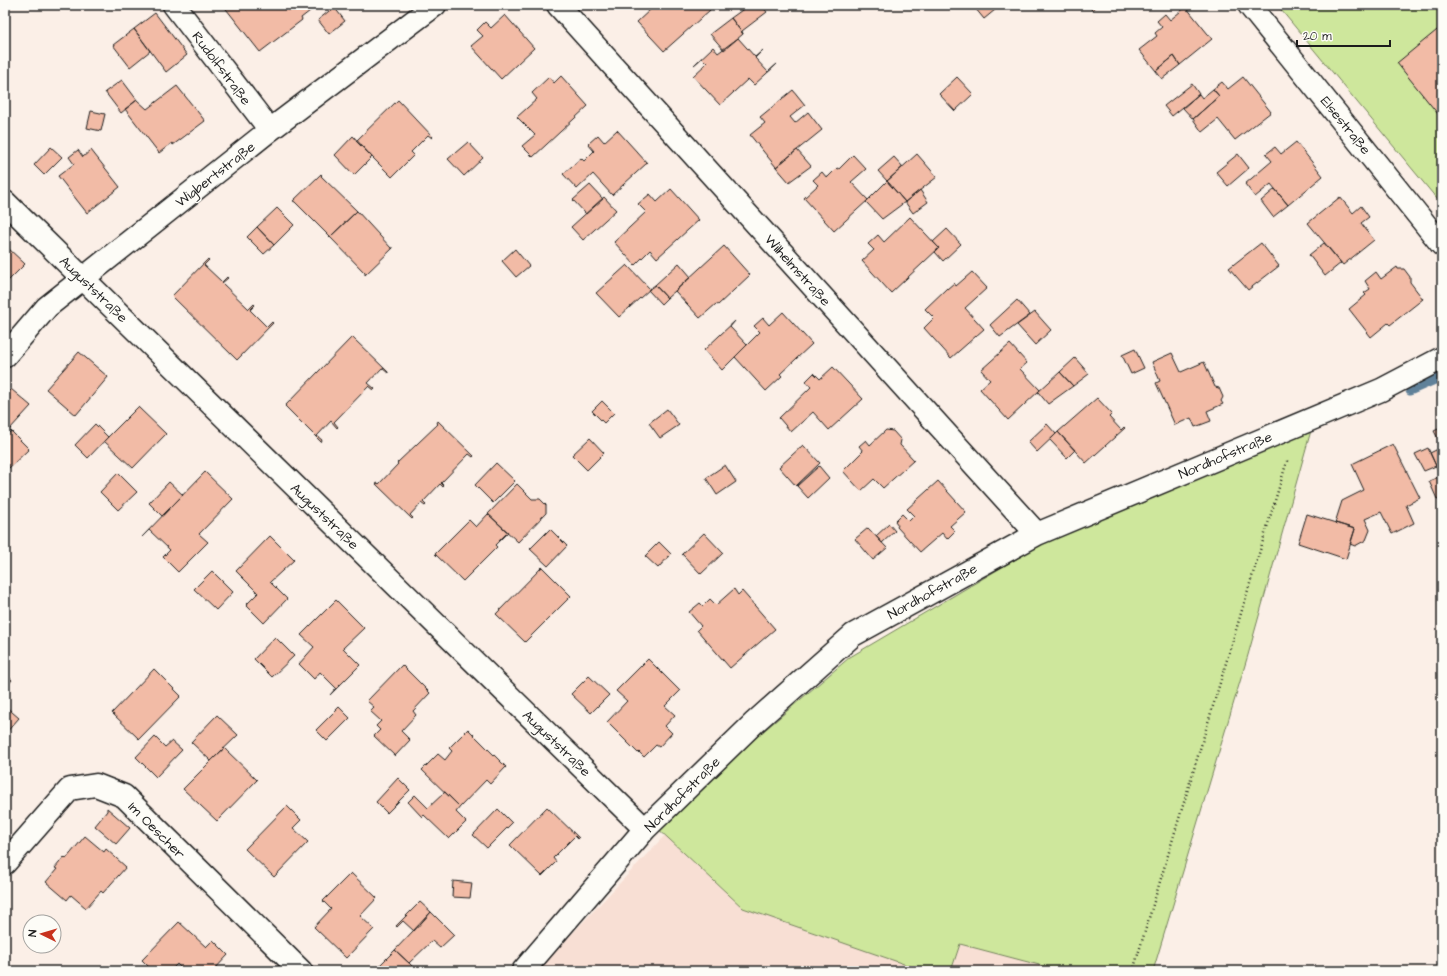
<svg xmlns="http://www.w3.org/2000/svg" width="1447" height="976" viewBox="0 0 1447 976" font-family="'Architects Daughter',sans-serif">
  <rect width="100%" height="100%" fill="#fbefe7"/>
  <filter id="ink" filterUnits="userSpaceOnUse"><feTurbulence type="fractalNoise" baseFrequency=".025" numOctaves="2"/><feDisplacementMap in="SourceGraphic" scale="8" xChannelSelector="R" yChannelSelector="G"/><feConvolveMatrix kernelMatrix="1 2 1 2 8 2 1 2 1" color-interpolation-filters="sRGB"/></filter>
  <g filter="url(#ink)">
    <path fill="#f8dfd4" d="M665,835L743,908L924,971H537Z
      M960,944L1062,971H951Z"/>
    <path fill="#cee79c" stroke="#75825c" d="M1277,5H1442V205Z
      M1312,427L1248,655L1153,971H1062L960,944L951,971H924L743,908L654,825L850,657L1048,540Z"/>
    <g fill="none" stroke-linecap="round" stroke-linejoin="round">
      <path stroke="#618199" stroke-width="9" d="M1410,391L1442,377"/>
    </g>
    <path fill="#f2bba6" stroke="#1c1c1c" d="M223,5H282L285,9L290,5H305L310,11L301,18L302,20L260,52Z
      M647,5H705L710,10L664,51L637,22L651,9Z
      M749,5H761L767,12L742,31L743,34L731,18Z
      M979,5H1001L984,19L975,8Z
      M1088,5H1098L1092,10Z
      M334,7L345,21L329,34L318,20Z
      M1186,7L1212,39L1180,65L1174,56L1156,71L1139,50L1157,36L1155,33L1162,27L1157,21L1165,14L1170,20Z
      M155,13L187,55L166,72L134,29Z
      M505,15L534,48L501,79L471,46L483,36L477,30L485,22L491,28Z
      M731,18L743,34L724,50L710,34Z
      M1442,26V119L1397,63Z
      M134,29L150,51L130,67L113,45Z
      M738,38L755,57L763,50L755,58L768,72L777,64L754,85L748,79L720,105L693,76L707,63L702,58L694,65L713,47L718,53Z
      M1174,56L1180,65L1162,79L1156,71Z
      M561,76L588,106L533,157L522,146L535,135L517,117L537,99L532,93L549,77L554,83Z
      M957,77L973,94L955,111L939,94Z
      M1243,77L1271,112L1235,140L1218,119L1202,132L1193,119L1219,96L1213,89L1222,82L1228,89Z
      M122,80L137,100L121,113L105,92Z
      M1192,84L1199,94L1172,116L1164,106Z
      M177,86L205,121L173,145L172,143L159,153L125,109L137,100L147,109Z
      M1213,89L1219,96L1193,119L1183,108L1199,94L1202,98Z
      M793,90L805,105L790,117L795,123L808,112L822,130L776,167L750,135L765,123L760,117Z
      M398,100L433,137L432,138L428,135L411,152L414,155L392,177L356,141Z
      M91,111L105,114L101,131L87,128Z
      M617,130L647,163L612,195L593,174L577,189L563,174L581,158L584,161L594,151L588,144L598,135L604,142Z
      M353,136L372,157L354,175L335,155Z
      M468,142L483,158L464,176L448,159Z
      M1296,142L1323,176L1288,205L1271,184L1255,197L1245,184L1272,161L1266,154L1275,147L1281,154Z
      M51,147L62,157L44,175L34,165Z
      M78,150L83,157L91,150L120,187L87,213L58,176L74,164L69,157Z
      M797,150L811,166L789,182L776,167Z
      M917,154L937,177L905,202L887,181Z
      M1238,154L1249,168L1228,186L1216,172Z
      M853,155L866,169L851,182L868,200L834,231L804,198L818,185L813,180L822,172L827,178L837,168L839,169Z
      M894,157L903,167L887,181L878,171Z
      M321,174L322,175L321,176L357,211L330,237L295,202L293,201Z
      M887,181L905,202L882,219L866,202Z
      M590,185L603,199L586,214L573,200Z
      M671,189L699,220L657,258L650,250L635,265L614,242L646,212L638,204L650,194L657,202Z
      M1275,189L1288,205L1273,217L1261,201Z
      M920,190L928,202L913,213L905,202Z
      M604,197L616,210L583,240L571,227Z
      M1340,197L1353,213L1361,206L1369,217L1361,223L1374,240L1343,265L1308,223Z
      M277,208L294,225L274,245L257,227Z
      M357,211L391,248H393L365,275V273L330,237Z
      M910,217L939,248L891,293L862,261L874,250L868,244L878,235L884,242Z
      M257,227L274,245L264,254L247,237Z
      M947,229L961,244L943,261L935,252L939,248L933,242Z
      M1261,243L1279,266L1248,290L1229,268Z
      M1324,243L1341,263L1325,276L1309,255Z
      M724,246L750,275L718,305L716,304L700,318L675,291Z
      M8,248L25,264L7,282L5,280V250Z
      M515,249L529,266L516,277L502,261Z
      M208,259L209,260L204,265L222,282L227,277L228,278L222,283L249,309L254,304L255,305L250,310L267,327L272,322L273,323L237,360L172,296Z
      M679,263L691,277L667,298L655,285Z
      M627,265L650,289L619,317L596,293Z
      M1397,267L1398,269H1404L1410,277V282L1423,299L1390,325L1388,323L1371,337L1349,309L1366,295L1364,293L1370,289L1365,281L1376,272L1381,279Z
      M972,272L987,288L965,308L984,329L951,358L924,328L934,318L925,309L947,288V289L954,283L956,286Z
      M655,285L667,298L661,304L648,290Z
      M1017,300L1030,315L1000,337L990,325Z
      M783,312L812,344L780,374L782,376L766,391L735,357L760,332L754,326L763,318L769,325Z
      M1035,312L1051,330L1035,345L1017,325Z
      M735,321L730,327L747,345L722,370L704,350Z
      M352,337L388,372V373L382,368L368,383L375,389L374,390L369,386L334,422L338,427L337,428L331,421L317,436L322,440L321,442L285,406Z
      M1010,344L1027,363L1020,369L1040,390L1008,420L980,389L990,380L981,370Z
      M1135,349L1144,368L1131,374L1122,355Z
      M79,352L108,377L76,415L46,389Z
      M1172,353L1181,372L1204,362L1215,387L1219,388L1223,397L1221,401L1223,404L1207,411L1211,421L1195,427L1191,418L1175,425L1156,383L1160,381L1152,362Z
      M1075,358L1089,374L1073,386L1060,372Z
      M833,367L863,399L829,430L813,412L791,432L779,418L811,387L806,381L814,373L820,379Z
      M1060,372L1073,386L1048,404L1038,392Z
      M11,389L31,406L9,430L5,426V395Z
      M1097,398L1112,414L1109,417L1121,430L1124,427L1125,428L1086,463L1058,432Z
      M602,401L614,413L604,423L592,411Z
      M138,407L166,434L133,468L104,441Z
      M667,409L679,425L660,438L649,423Z
      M438,421L474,456L473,457L469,454L441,483L444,486L443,487L440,484L423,502L426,505L425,506L421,503L410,515L413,518L412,519L376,484L378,483L379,484L398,464L397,463L438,424L437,423Z
      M95,424L108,437L88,458L75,445Z
      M1047,424L1056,434L1037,452L1028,442Z
      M1442,427V446L1434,431Z
      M886,430L893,431L901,440L900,445L914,460L883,488L874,479L861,491L843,471L863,451L859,446L866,440L870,445Z
      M11,431L29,449L9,468L5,464V437Z
      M1058,432L1075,450L1067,458L1050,440Z
      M590,438L604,453L587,470L572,455Z
      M1393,444L1420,498L1406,505L1414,523L1392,534L1381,512L1365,519L1370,530L1366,540L1355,546L1350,544L1355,529L1335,523L1342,501L1364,490L1352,464Z
      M803,445L820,463L796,486L779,467Z
      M1442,447V468L1438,470L1430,453Z
      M1428,448L1436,466L1424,471L1415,454Z
      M496,463L515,481L493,503L475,485Z
      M725,465L736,482L717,495L706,478Z
      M819,466L829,478L808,498L797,486Z
      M205,472L233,499L199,534L208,542L178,572L163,557L170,550L149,530L142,537Z
      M118,473L137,492L118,510L100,492Z
      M1441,476L1442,478V497L1437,499L1429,481Z
      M938,481L966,512L950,526L955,531L947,539L942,533L920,552L897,527L898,525L895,521L902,514L909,521L914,516L907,509Z
      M169,482L183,495L162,516L149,503Z
      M517,484L532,499H540L546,505V513L518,542L488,514Z
      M488,514L508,532L495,545L497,547L463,581L435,554L469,520L476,527Z
      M1307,514L1355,529L1346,559L1298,543Z
      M889,524L895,531L882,543L876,536Z
      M868,528L887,548L873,560L855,539Z
      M550,529L567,546L548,566L530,549Z
      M704,533L723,553L701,574L682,554Z
      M270,536L294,560L270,582L287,599L264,623L246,605L258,593L236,571Z
      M659,542L671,554L658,568L645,556Z
      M542,567L571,596L525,642L496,614Z
      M212,571L233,592L216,610L194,589Z
      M734,589L738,595L742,591L775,629L730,668L697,630L701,626L689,612L700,603L703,606L710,599L716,605Z
      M336,600L364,628L343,648L360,665L330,695L336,688L320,672L314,679L299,664L314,647L301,635Z
      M275,637L294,656L272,677L254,659Z
      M648,659L680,691L665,706L675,715L665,726L672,733L659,747L656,745L644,757L639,752L638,753L607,722L627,701L616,691Z
      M402,665L430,693L413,711L416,715L401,731L410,740L395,756L374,736L380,730L376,726L381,721L370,711L374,707L367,701Z
      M154,669L181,696L139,739L112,713Z
      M5,673L12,680L5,688Z
      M589,676L609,695L591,713L571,694Z
      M5,706L19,718L5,734Z
      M339,707L350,718L327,741L316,730Z
      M217,715L238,735L211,761L191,742Z
      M468,729L506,767L490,784L486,780L460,807L422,770L438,754L445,760L452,751L449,748Z
      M155,737L165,747L172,741L182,750L156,777L136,757Z
      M224,748L257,780L217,821L183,789Z
      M398,778L410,790L387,813L376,802Z
      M445,792L460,807L456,812L466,822L449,839L424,815L422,817L408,802L415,795L428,808Z
      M287,806L301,820L293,828L308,842L274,877L245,849Z
      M547,807L579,838L578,839L575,836L553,858L556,862L542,876L510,845Z
      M107,808L130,828L116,844L95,826L107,811Z
      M498,809L512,823L487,848L473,835Z
      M85,836L104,852L106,849L126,867L103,893L101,891L86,908L71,895L67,900L46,882L57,869L55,868L64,857L66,859Z
      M351,873L377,898L360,916L374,929L346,958L314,927L331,909L323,901Z
      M453,881L472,883L470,898L452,897Z
      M420,902L431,912L414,931L403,921L397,927L396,926Z
      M431,912L454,935L440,948L432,941L409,963L395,950Z
      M179,922L206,947L213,940L228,955L213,971H184L177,964L170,971H153L142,960Z
      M395,950L409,963L417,971H374Z"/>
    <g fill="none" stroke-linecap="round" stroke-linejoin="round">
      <defs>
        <path id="minor" d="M174,5L270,130
          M558,5L1037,534
          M1249,5L1442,245
          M5,202L645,829
          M5,356L47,307L270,130L435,5
          M5,863L70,789L96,785L124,796L301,971
          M523,971L645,829L755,722L853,635L1037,534L1381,390L1442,358"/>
      </defs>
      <use href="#minor" stroke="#1c1c1c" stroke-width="25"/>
      <path stroke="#1c1c1c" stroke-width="2.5" stroke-dasharray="1 3" stroke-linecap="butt" d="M1133,971L1287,461L1286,458"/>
      <use href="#minor" stroke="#fdfcf7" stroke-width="22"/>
    </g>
  </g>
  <g text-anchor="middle" stroke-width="3" stroke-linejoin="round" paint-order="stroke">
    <g font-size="14" fill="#1c1c1c" stroke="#fdfcf7">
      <text transform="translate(222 68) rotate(53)" y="5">Rudolfstraße</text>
      <text transform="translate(1346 125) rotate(51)" y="5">Elsestraße</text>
      <text transform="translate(215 174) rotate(-38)" y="5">Wigbertstraße</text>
      <text transform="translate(798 270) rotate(48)" y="5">Wilhelmstraße</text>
      <text transform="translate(94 289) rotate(44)" y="5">Auguststraße</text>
      <text transform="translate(1225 455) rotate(-23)" y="5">Nordhofstraße</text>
      <text transform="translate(325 516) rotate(44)" y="5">Auguststraße</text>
      <text transform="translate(932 591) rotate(-29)" y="5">Nordhofstraße</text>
      <text transform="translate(557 743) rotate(44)" y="5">Auguststraße</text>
      <text transform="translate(682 794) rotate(-45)" y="5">Nordhofstraße</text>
      <text transform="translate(157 830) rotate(45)" y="5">Im Oescher</text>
    </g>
  </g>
  <rect width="1447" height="976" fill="none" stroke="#fdfcf7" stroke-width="20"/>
  <rect x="10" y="10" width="1427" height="956" fill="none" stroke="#1c1c1c" stroke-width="1.5" filter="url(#ink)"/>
  <g transform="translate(42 934) rotate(275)"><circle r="19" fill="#fdfcf7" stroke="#a3a29f"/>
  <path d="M0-3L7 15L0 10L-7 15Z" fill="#c8321e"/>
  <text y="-6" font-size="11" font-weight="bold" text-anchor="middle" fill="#1c1c1c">N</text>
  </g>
  <path d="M1297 40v6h93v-6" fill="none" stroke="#1c1c1c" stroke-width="2"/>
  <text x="1303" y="40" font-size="12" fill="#1c1c1c" stroke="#fdfcf7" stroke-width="3" paint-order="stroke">20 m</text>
</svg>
